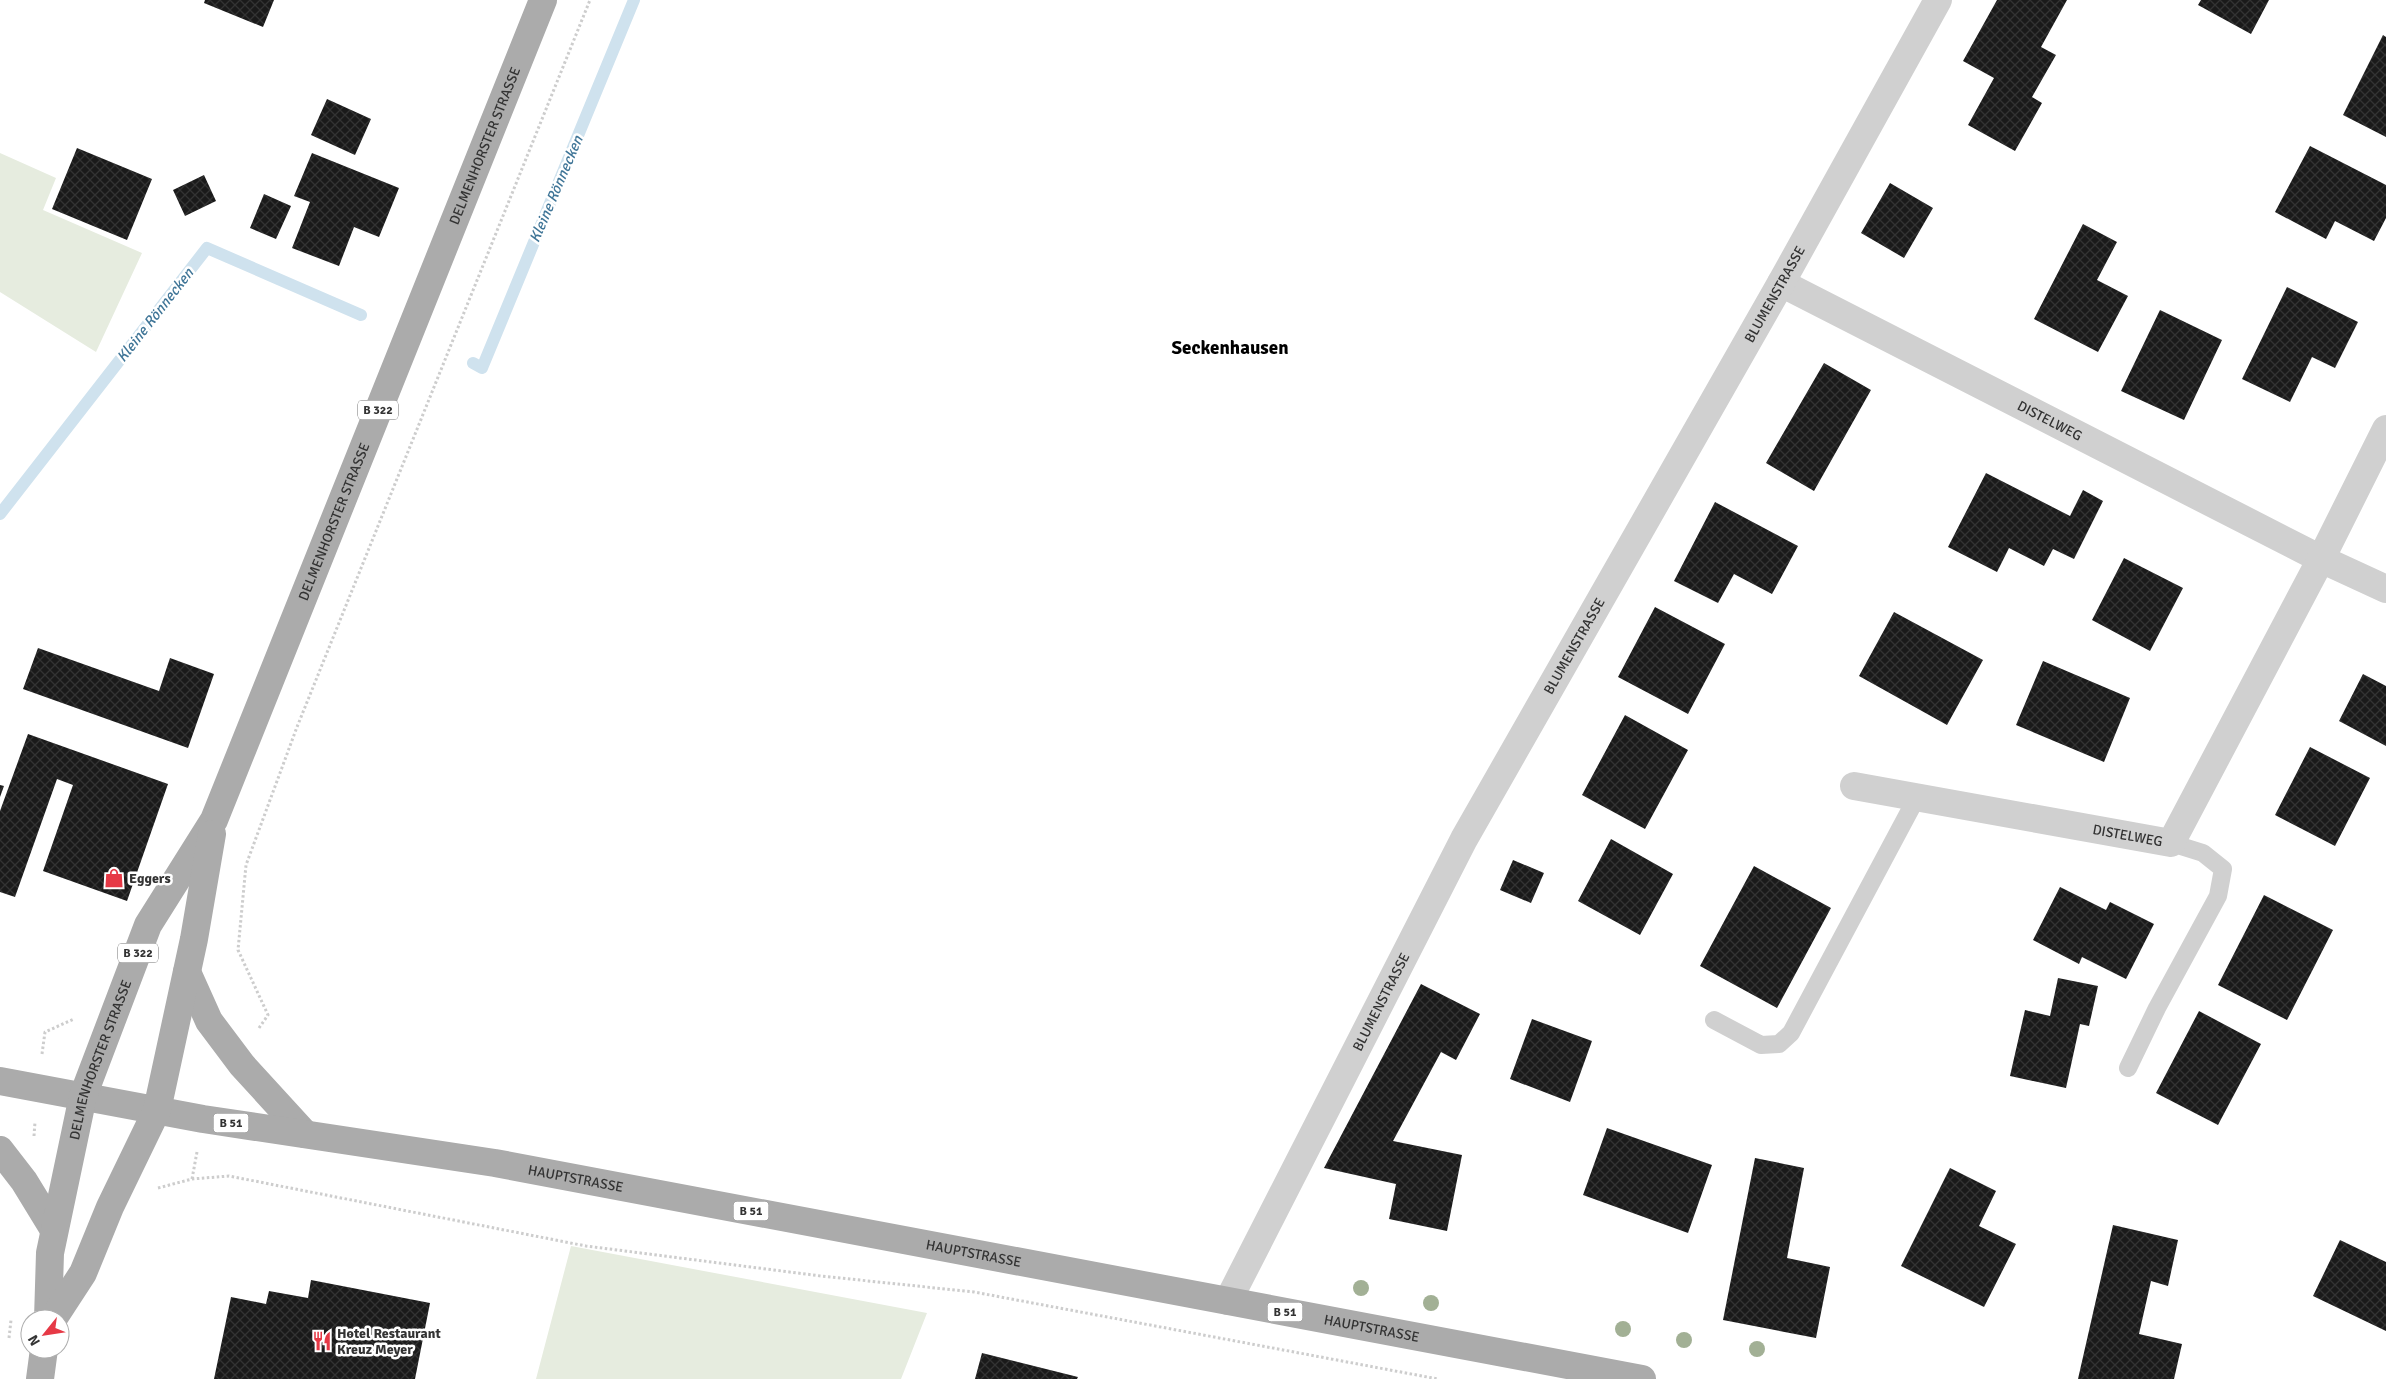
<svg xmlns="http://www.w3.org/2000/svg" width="2386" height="1379" viewBox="0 0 2386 1379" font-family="Signika,sans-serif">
  <defs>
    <pattern id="building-cross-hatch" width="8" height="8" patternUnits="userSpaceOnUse" patternTransform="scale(1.25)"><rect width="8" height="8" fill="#1a1a1a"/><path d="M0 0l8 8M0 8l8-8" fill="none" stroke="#333"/></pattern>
  </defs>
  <rect width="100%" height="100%" fill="#fff"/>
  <path fill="#e6ecdf" d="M0,153L56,178L43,210L142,253L96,352L0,292Z
    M571,1246L927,1313L901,1379H536Z"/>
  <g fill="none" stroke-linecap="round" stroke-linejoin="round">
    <path stroke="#cfe2ee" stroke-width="12" d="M473,363L482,368L634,0
      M0,514L207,248L361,315"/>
  </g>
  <path fill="url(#building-cross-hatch)" d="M205,0H274L263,27L204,3Z
    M1997,0H2067L2041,47L2056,55L2032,97L2042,103L2015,151L1968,125L1994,78L1963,61Z
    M2201,0H2269L2251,34L2198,5Z
    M2383,35L2386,37V137L2343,115Z
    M327,99L371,119L355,155L311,135Z
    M2310,146L2386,185V218L2374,241L2335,221L2326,239L2275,212Z
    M77,148L152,179L127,240L52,209Z
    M312,153L399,188L379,237L354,227L339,266L292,248L310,202L294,196Z
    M204,175L216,201L185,216L173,190Z
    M1890,183L1933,208L1904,258L1861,233Z
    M264,194L291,206L276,239L250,228Z
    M2083,224L2117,242L2097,280L2128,296L2098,352L2034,319Z
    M2287,287L2358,322L2335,368L2312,357L2290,402L2242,379Z
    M2160,310L2222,340L2184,420L2121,391Z
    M1824,363L1871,390L1814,491L1766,463Z
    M1986,473L2070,516L2083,490L2103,501L2074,559L2053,549L2044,566L2009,548L1997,572L1948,547Z
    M1715,502L1798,546L1772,594L1734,574L1718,603L1674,581Z
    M2124,558L2183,588L2150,651L2092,620Z
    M1655,607L1725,644L1688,714L1618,677Z
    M1894,612L1983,660L1947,725L1859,676Z
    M38,648L159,691L170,658L214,674L188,748L23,689Z
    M2043,661L2130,698L2104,762L2016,725Z
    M2363,674L2386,686V746L2339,721Z
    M1625,715L1688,750L1645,829L1582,795Z
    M28,734L168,784L127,901L43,871L73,785L57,779L15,897L0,892V811Z
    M2310,747L2370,778L2335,846L2275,815Z
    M0,785L4,786L0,797Z
    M1611,839L1673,874L1640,935L1578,901Z
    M1513,860L1544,873L1531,903L1500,890Z
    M1754,866L1831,908L1777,1008L1700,966Z
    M2060,887L2106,910L2110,902L2154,924L2126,979L2082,957L2079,964L2033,940Z
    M2264,895L2333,930L2287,1020L2218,985Z
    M2058,978L2098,986L2089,1026L2080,1024L2066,1088L2010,1076L2025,1010L2050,1016Z
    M1421,984L1480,1014L1456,1060L1441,1052L1393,1141L1462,1155L1447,1231L1389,1219L1396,1184L1324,1168Z
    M2199,1011L2261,1044L2218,1125L2156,1093Z
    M1532,1019L1592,1041L1570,1102L1510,1079Z
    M1607,1128L1712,1165L1688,1233L1583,1195Z
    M1755,1158L1804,1168L1787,1258L1830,1267L1816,1338L1723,1320Z
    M1950,1168L1996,1191L1979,1226L2016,1244L1984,1307L1901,1266Z
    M2113,1225L2178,1240L2168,1286L2151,1281L2139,1334L2182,1344L2174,1379H2078Z
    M2340,1240L2386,1262V1331L2313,1296Z
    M311,1280L430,1303L415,1379H214L231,1297L266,1304L269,1291L308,1298Z
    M982,1353L1078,1377L1077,1379H975Z"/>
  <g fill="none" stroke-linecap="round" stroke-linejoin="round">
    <path stroke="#cdcdcd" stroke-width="3" stroke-dasharray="2.5 2.5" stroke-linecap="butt" d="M259,1028L268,1015L238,950L246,865L297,727L590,0
      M42,1054L45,1032L74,1019
      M34,1136L35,1122
      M192,1179L197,1152
      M158,1188L192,1179L229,1176L586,1246L821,1276L974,1292L1438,1379
      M9,1338L11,1320"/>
    <path stroke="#d0d0d0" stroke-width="18" d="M1714,1020L1761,1045L1779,1044L1791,1033L1917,797
      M2128,1068L2157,1008L2218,896L2223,869L2203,853L2171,843"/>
    <g stroke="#d0d0d0" stroke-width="28">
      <path id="s1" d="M1781,283L2321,559L2386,589"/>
      <path id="s2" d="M1854,786L2171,843L2321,559L2386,429"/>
      <path id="s3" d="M1228,1301L1464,839L1781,283L1938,0"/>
    </g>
    <g stroke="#ababab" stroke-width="28">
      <path d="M187,972L209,1021L242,1065L305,1134"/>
      <path id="s4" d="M0,1081L203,1119L495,1163L1642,1379"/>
      <path d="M0,1150L24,1181L54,1230"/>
      <path id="s5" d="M48,1319L50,1253L83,1096L148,925L214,820L543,0"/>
      <path d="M53,1319L83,1273L110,1207L157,1110L194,939L212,834"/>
      <path d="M40,1379L44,1349"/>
    </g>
  </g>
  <g fill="#a2b095">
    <circle cx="1361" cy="1288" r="8"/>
    <circle cx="1431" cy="1303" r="8"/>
    <circle cx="1623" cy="1329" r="8"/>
    <circle cx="1684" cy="1340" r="8"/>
    <circle cx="1757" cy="1349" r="8"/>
  </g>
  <defs>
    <symbol id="shop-bare" viewBox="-9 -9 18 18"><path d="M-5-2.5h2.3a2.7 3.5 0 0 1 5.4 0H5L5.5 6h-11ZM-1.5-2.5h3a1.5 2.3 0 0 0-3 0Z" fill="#e63946" stroke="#fff" stroke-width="2.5" paint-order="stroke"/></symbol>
    <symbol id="restaurant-bare" viewBox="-9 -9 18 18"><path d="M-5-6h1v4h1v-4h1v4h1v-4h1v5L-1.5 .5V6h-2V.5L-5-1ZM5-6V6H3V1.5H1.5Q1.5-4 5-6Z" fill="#e63946" stroke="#fff" stroke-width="2.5" paint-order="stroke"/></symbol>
  </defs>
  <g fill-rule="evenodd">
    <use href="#shop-bare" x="100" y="864" width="28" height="28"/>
    <use href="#restaurant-bare" x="308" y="1327" width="28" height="28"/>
  </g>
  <g text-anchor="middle" stroke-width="5" stroke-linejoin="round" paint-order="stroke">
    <g fill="#fff" stroke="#707070" stroke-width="1">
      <rect x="358" y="400.5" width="40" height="19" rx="4"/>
      <rect x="118" y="943.5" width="40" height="19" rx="4"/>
      <rect x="213.5" y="1113.5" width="35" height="19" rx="4"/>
      <rect x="733.5" y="1201.5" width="35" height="19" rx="4"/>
      <rect x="1267.5" y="1302.5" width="35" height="19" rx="4"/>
    </g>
    <g font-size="12" font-weight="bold" fill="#333">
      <text x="378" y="414">B 322</text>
      <text x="138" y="957">B 322</text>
      <text x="231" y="1127">B 51</text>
      <text x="751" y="1215">B 51</text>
      <text x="1285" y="1316">B 51</text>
    </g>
    <g font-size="14" fill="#333" stroke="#fff">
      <text dy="5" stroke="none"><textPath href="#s5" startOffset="1260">DELMENHORSTER STRASSE</textPath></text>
      <text dy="5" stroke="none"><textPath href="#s3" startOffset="1146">BLUMENSTRASSE</textPath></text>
      <text dy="5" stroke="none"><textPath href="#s1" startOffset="302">DISTELWEG</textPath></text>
      <text dy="5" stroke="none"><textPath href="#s5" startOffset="855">DELMENHORSTER STRASSE</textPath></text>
      <text dy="5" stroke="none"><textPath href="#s3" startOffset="741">BLUMENSTRASSE</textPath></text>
      <text dy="5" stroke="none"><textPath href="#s2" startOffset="278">DISTELWEG</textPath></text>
      <text dy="5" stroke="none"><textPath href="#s3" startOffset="336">BLUMENSTRASSE</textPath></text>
      <text dy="5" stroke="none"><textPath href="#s5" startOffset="266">DELMENHORSTER STRASSE</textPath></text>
      <text dy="5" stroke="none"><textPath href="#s4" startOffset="584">HAUPTSTRASSE</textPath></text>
      <text dy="5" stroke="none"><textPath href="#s4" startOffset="989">HAUPTSTRASSE</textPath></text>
      <text dy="5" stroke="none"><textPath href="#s4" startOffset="1394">HAUPTSTRASSE</textPath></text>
    </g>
    <g font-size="14" font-weight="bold" fill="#333" stroke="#fff" text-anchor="start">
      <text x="129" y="883">Eggers</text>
      <text x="337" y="1338">Hotel Restaurant<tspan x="337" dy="16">Kreuz Meyer</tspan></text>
    </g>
    <g font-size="15" font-style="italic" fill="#3f7597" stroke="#fff">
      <text transform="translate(556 189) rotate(-67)" y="5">Kleine Rönnecken</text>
      <text transform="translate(155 315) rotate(-52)" y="5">Kleine Rönnecken</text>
    </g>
    <g font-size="19" font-weight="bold" fill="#000" stroke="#fff">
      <text x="1230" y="354">Seckenhausen</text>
    </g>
  </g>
  <g transform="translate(45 1334) rotate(240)"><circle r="24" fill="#ffffff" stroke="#adadad"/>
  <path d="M0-4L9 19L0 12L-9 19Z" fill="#e63946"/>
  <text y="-8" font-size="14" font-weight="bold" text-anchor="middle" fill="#333333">N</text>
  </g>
</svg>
